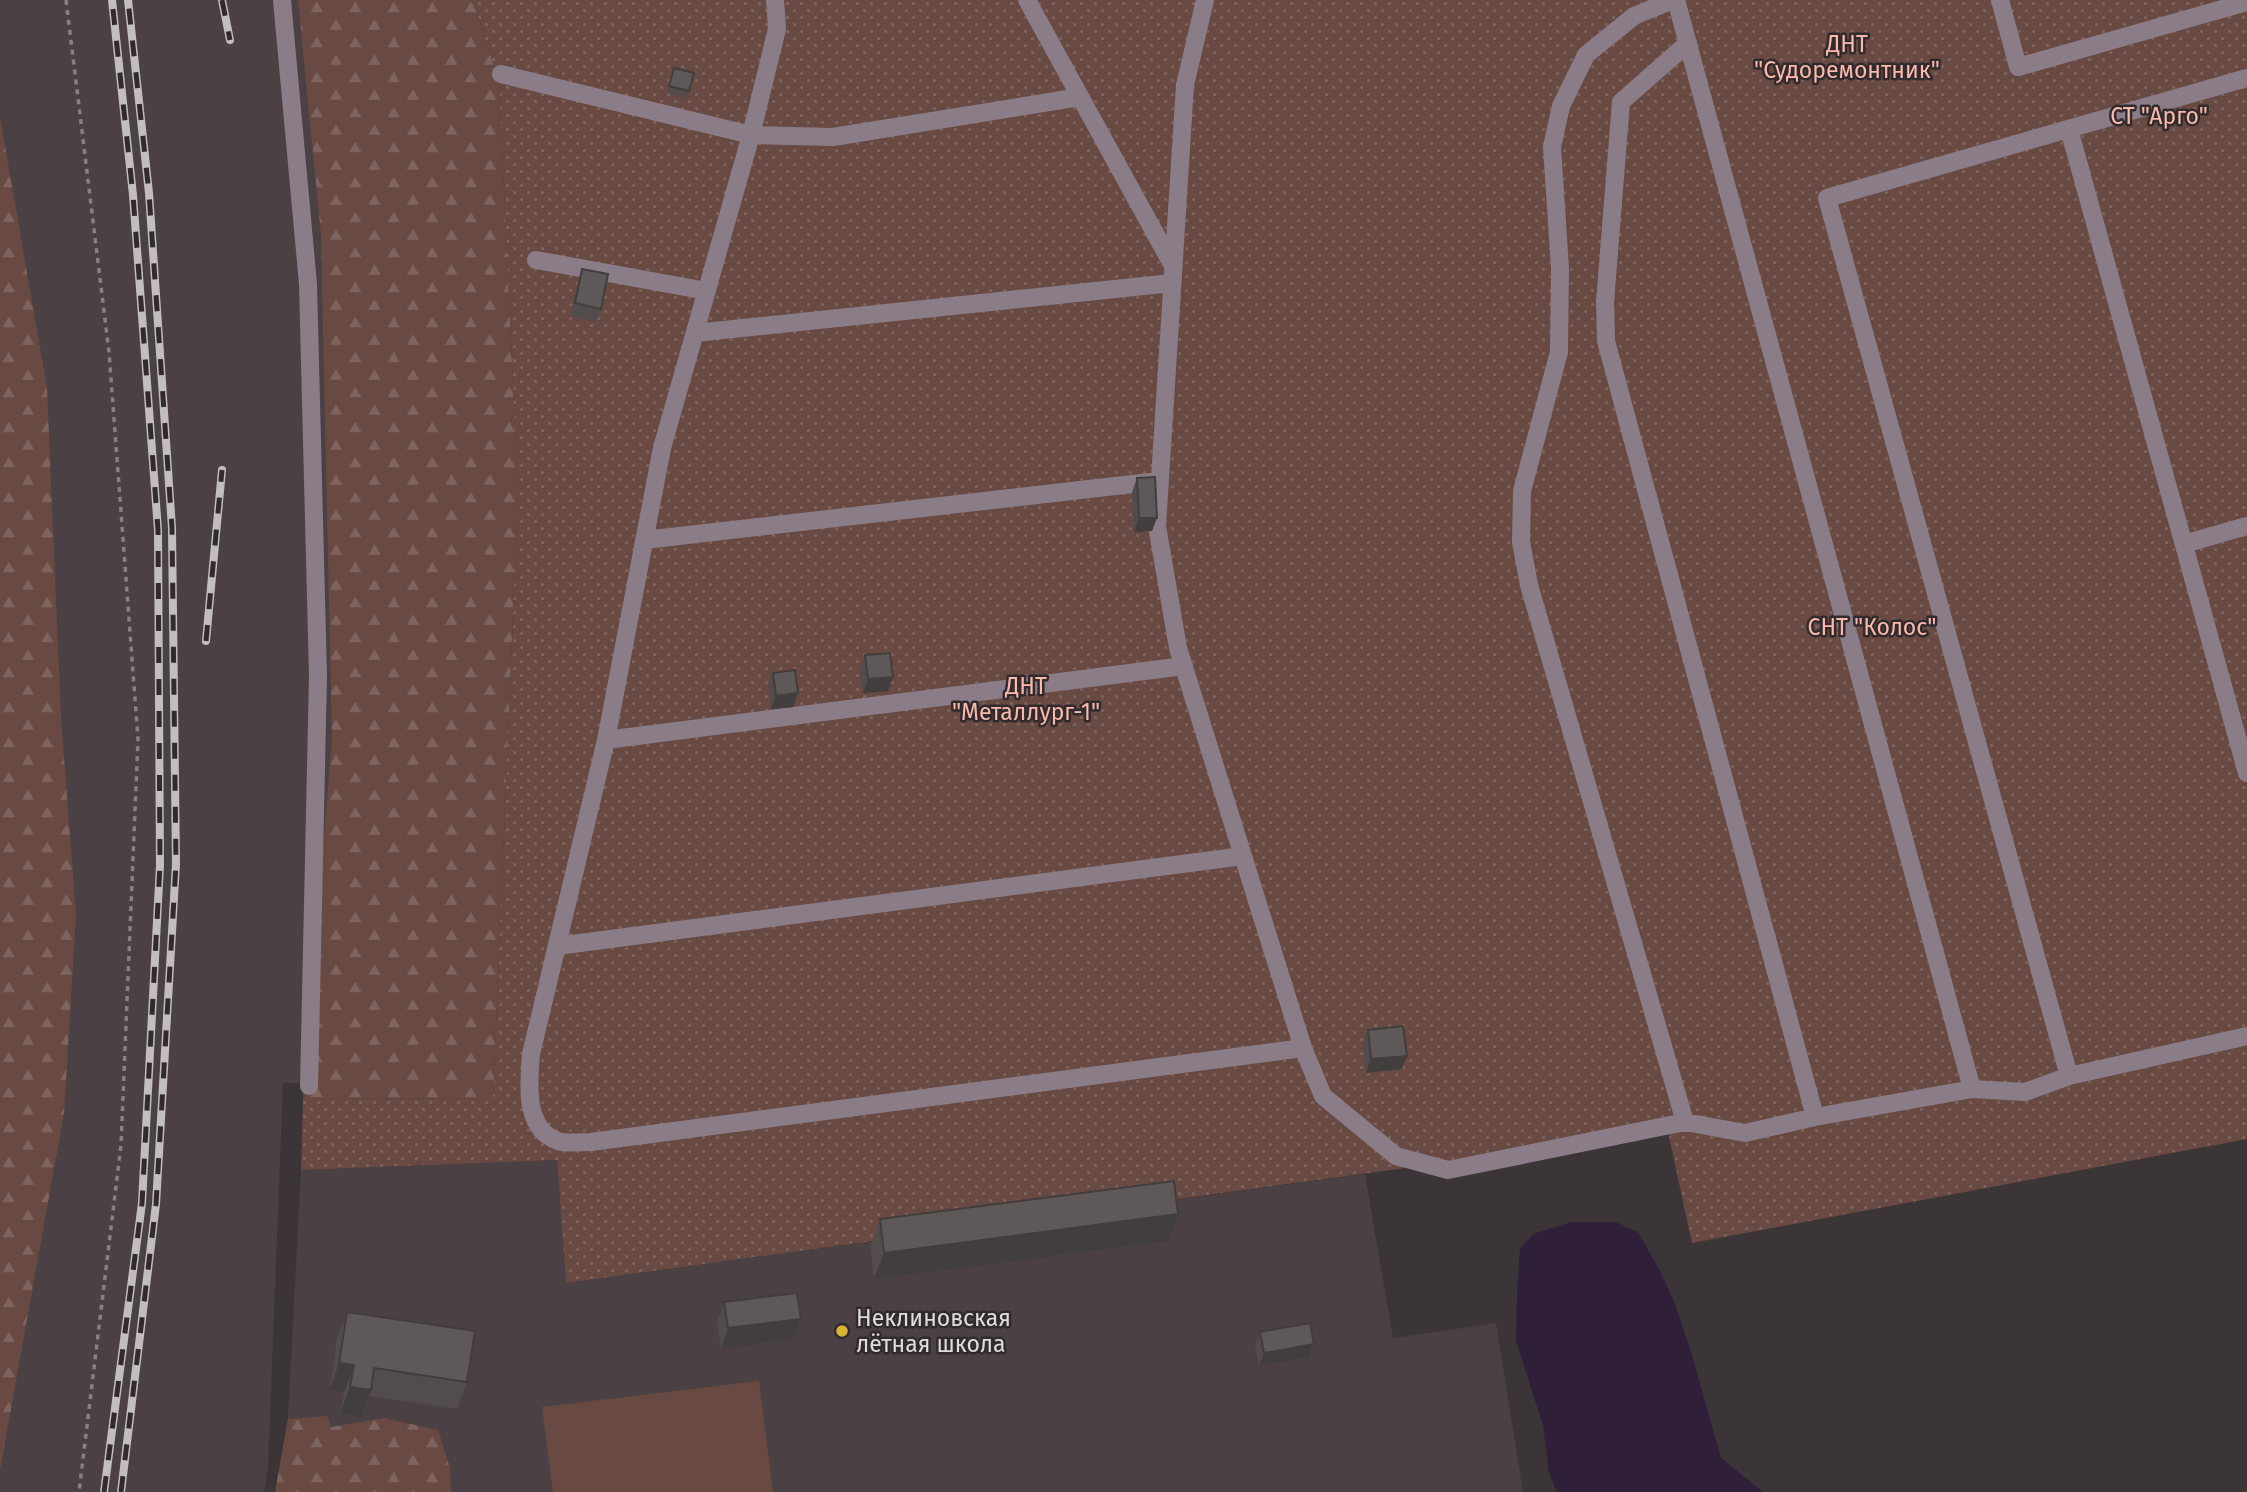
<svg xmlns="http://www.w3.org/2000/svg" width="2247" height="1492" viewBox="0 0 2247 1492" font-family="'Fira Sans',sans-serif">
  <defs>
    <pattern id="forest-firs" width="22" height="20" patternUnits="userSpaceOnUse" patternTransform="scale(1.75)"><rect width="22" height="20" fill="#694a43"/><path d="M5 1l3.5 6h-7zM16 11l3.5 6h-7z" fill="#7e645e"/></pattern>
    <pattern id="garden-dots" width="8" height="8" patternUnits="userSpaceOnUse" patternTransform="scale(1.75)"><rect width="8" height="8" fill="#694a43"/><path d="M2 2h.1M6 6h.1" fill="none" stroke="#7e645e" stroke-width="1.8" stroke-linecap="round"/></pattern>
  </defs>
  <rect width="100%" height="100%" fill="#3b3538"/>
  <path fill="#4b4044" d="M0,0H447L384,1083H283L268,1469L264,1492H0Z
    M557,1160L566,1283L1365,1174L1393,1338L1496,1323L1523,1492H284L301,1170Z"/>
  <path fill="url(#forest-firs)" d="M298,0H473L499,82L518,492L493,1099L303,1098L332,739L321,235Z
    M0,117L47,388L61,718L76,915L64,1113L0,1470Z
    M327,1416L331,1427L384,1418L438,1430L450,1468L451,1492H275L288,1419Z"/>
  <path fill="url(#garden-dots)" d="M473,0H2247V1139L1692,1243L1668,1132L566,1283L557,1160L301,1170L303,1098L493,1099L518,492L499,82Z"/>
  <path fill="#694a43" d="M759,1381L773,1492H553L542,1407Z"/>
  <path fill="#2f1f39" d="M1572,1222H1615L1638,1232L1660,1271L1675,1304L1692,1355L1721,1458L1763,1492H1557L1549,1473L1543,1425L1516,1341L1517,1293L1520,1249L1533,1234Z"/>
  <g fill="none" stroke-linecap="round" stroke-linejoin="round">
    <path stroke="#868183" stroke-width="3.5" stroke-dasharray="5 5" stroke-linecap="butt" d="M66,0L109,352L138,739L121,1145L79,1492"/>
    <path stroke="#8b7d88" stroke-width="18" d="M282,0L308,284L318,676L309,1086
      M775,0L777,29L751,135L662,448L606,740L531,1054C529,1082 523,1129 558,1141C567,1144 581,1142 591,1142L1303,1048
      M1027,0L1173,266
      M1205,0L1185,85L1157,526L1178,648L1303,1048L1323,1096L1396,1156L1448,1170L1685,1122L1745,1133L1815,1117L1972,1089L2025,1092L2069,1076L2247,1036
      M1673,0L1634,16L1586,55L1561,106L1552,147L1560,268L1559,352L1522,491L1521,542L1529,585L1685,1122
      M1676,0L1972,1089
      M2000,0L2018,67L2247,2
      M1688,43L1621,102L1605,302L1606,341L1815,1117
      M501,74L751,135L833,137L1080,97
      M2069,129L2247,773
      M536,260L707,291
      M695,333L1172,283
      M644,540L1159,481
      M2184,544L2247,526
      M606,740L1184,666
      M557,946L1243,856
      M2069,1076L1827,198L2247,78"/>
    <defs>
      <path id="rail" d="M222,0L230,40
        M206,641L222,470
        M104,1492L142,1203L160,865L158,530L133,195L112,0
        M121,1492L156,1204L176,864L172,528L149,193L128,0"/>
    </defs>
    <use href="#rail" stroke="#c2bec0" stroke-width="8"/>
    <use href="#rail" stroke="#312b2e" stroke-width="5" stroke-dasharray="16" stroke-linecap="butt"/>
  </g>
  <path fill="#524c4c" d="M674,68L689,91L687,98L667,93Z
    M582,269L601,309L596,322L570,317L578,282Z
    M1137,478L1152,531L1134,532L1132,492Z
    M865,655L893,677L888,691L863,693L860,669Z
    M773,673L798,693L793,707L771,709L768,686Z
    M1368,1030L1402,1069L1366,1073L1363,1044Z
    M1178,1214L1169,1241L874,1279L870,1246L880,1219Z
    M724,1302L793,1339L721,1349L717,1323Z
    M347,1312L467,1382L457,1409L369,1396L361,1417L340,1414L344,1392L330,1390L337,1338Z
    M1260,1332L1314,1344L1309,1357L1259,1366L1255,1346Z"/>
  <path fill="#423e3e" d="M1139,518H1157L1152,531L1134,532Z
    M893,677L888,691L863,693L868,679Z
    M798,693L793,707L771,709L776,696Z
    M1407,1056L1402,1069L1366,1073L1371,1059Z
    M1178,1214L1169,1241L874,1279L884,1253Z
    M801,1319L793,1339L721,1349L728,1328Z
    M1314,1344L1309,1357L1259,1366L1264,1353Z
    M339,1363L354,1365L344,1392L330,1390Z
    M350,1387L371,1390L361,1417L340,1414Z"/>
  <path fill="#5f5858" stroke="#423e3e" stroke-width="2" d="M674,68L694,73L689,91L669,86Z
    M582,269L608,274L601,309L575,303Z
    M1155,477L1157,518H1139L1137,478Z
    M890,653L893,677L868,679L865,655Z
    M795,670L798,693L776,696L773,673Z
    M1403,1026L1407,1056L1371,1059L1368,1030Z
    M1174,1181L1178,1214L884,1253L880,1219Z
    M797,1293L801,1319L728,1328L724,1302Z
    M347,1312L475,1331L467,1382L374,1368L371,1390L350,1387L354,1365L339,1363Z
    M1310,1323L1314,1344L1264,1353L1260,1332Z"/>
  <circle fill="#d8b434" stroke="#312b2e" stroke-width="2.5" cx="842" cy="1331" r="7"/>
  <g text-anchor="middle" stroke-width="5" stroke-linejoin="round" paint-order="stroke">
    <g font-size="23" fill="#fcb8aa" stroke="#312b2e">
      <text x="1847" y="52">ДНТ<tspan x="1847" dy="26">"Судоремонтник"</tspan></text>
      <text x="2159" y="124">СТ "Арго"</text>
      <text x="1872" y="635">СНТ "Колос"</text>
      <text x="1026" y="694">ДНТ<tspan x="1026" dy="26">"Металлург-1"</tspan></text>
    </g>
    <g font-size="23" fill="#e0dcde" stroke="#312b2e" text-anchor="start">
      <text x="856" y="1326">Неклиновская<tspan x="856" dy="26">лётная школа</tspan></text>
    </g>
  </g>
</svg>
